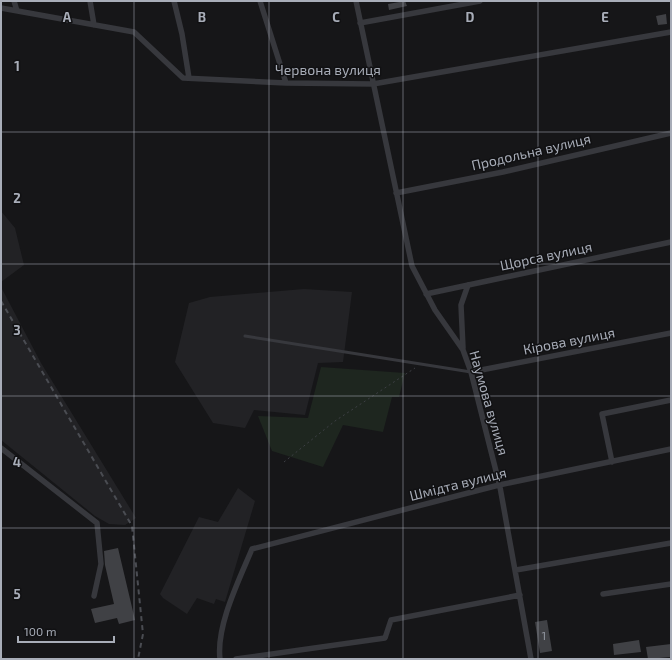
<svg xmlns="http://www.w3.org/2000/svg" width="672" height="660" viewBox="0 0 672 660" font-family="'Exo 2',sans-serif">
  <rect width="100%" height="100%" fill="#161618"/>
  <path fill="#222225" d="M1,211L15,228L24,265L1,282Z
    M1,287L41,363L136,518L125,525L109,524L95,516L1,440Z
    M304,289L352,292L343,362L318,363L305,415L254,410L245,428L213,423L175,362L189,303L210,297Z
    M238,488L255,501L225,602L216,599L214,604L197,598L187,614L163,598L160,594L199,517L218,522Z"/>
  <path fill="#1e261f" d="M321,367L405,373L399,397H392L383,432L343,425L323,467L272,451L258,416L308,418Z"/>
  <path fill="#404145" d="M405,1L407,6L389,10L388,4Z
    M666,14L667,24L658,25L656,16Z
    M118,548L135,620L119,624L117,618L95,623L91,609L114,604L105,565L104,551Z
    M547,620L552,651L540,653L535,622Z
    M639,640L641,652L614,655L613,644Z
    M671,644V657L648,659L646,647Z"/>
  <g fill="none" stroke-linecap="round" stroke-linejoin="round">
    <path stroke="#3d3f44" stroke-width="1" stroke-dasharray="2 3" stroke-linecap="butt" d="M284,462L335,421L415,368"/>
    <path stroke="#37383d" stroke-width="3" d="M245,336L471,372"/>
    <path stroke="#37383d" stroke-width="5.5" d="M14,1L17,11
      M90,1L94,25
      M174,1L182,34L189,78
      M260,1L286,83
      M356,1L412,266L435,310L463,350L471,372L500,487L531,659
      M1,8L134,32L183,78L286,83L373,84L671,32
      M360,23L480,1
      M396,193L503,172L671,133
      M426,294L671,242
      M463,348L461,305L468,285
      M471,372L671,333
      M1,448L97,523L101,564L94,596
      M612,462L602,414L671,400
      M516,570L671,543
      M603,594L671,584
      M220,659C216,626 239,580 252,549L499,485L671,449
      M236,659L385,638L391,620L520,595"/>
    <path stroke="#4a4c52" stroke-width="2" stroke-dasharray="5 4" stroke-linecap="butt" d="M1,301L132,526L143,634L138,659"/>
  </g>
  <path fill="none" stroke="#a8adb8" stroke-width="1" stroke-opacity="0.55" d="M134,1V659M269,1V659M403,1V659M538,1V659M1,132H671M1,264H671M1,396H671M1,528H671"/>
  <g text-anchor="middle" stroke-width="3" stroke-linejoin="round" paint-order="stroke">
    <g font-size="12" fill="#8e929b">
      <text x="544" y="640">1</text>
    </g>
    <g font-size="14" fill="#a8adb8" stroke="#111113">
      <text x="328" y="75">Червона вулиця</text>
      <text transform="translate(531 152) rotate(-13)" y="5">Продольна вулиця</text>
      <text transform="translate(546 256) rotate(-12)" y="5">Щорса вулиця</text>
      <text transform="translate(569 341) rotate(-11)" y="5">Кірова вулиця</text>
      <text transform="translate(489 403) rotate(74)" y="5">Наумова вулиця</text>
      <text transform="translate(458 484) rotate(-14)" y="5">Шмідта вулиця</text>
    </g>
  </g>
  <g font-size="13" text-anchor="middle" font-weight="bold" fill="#a8adb8" stroke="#111113" stroke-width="3" stroke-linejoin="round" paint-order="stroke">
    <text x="67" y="22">A</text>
    <text x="202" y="22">B</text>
    <text x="336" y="22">C</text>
    <text x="470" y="22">D</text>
    <text x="605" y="22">E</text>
    <text x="17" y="71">1</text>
    <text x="17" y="203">2</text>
    <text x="17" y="335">3</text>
    <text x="17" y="467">4</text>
    <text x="17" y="599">5</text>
  </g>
  <rect width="672" height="660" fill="none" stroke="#a8adb8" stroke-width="4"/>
  <path d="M18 636v6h96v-6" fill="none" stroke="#a8adb8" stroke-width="2"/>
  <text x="24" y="636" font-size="12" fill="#a8adb8" stroke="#111113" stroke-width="3" paint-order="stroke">100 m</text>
</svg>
